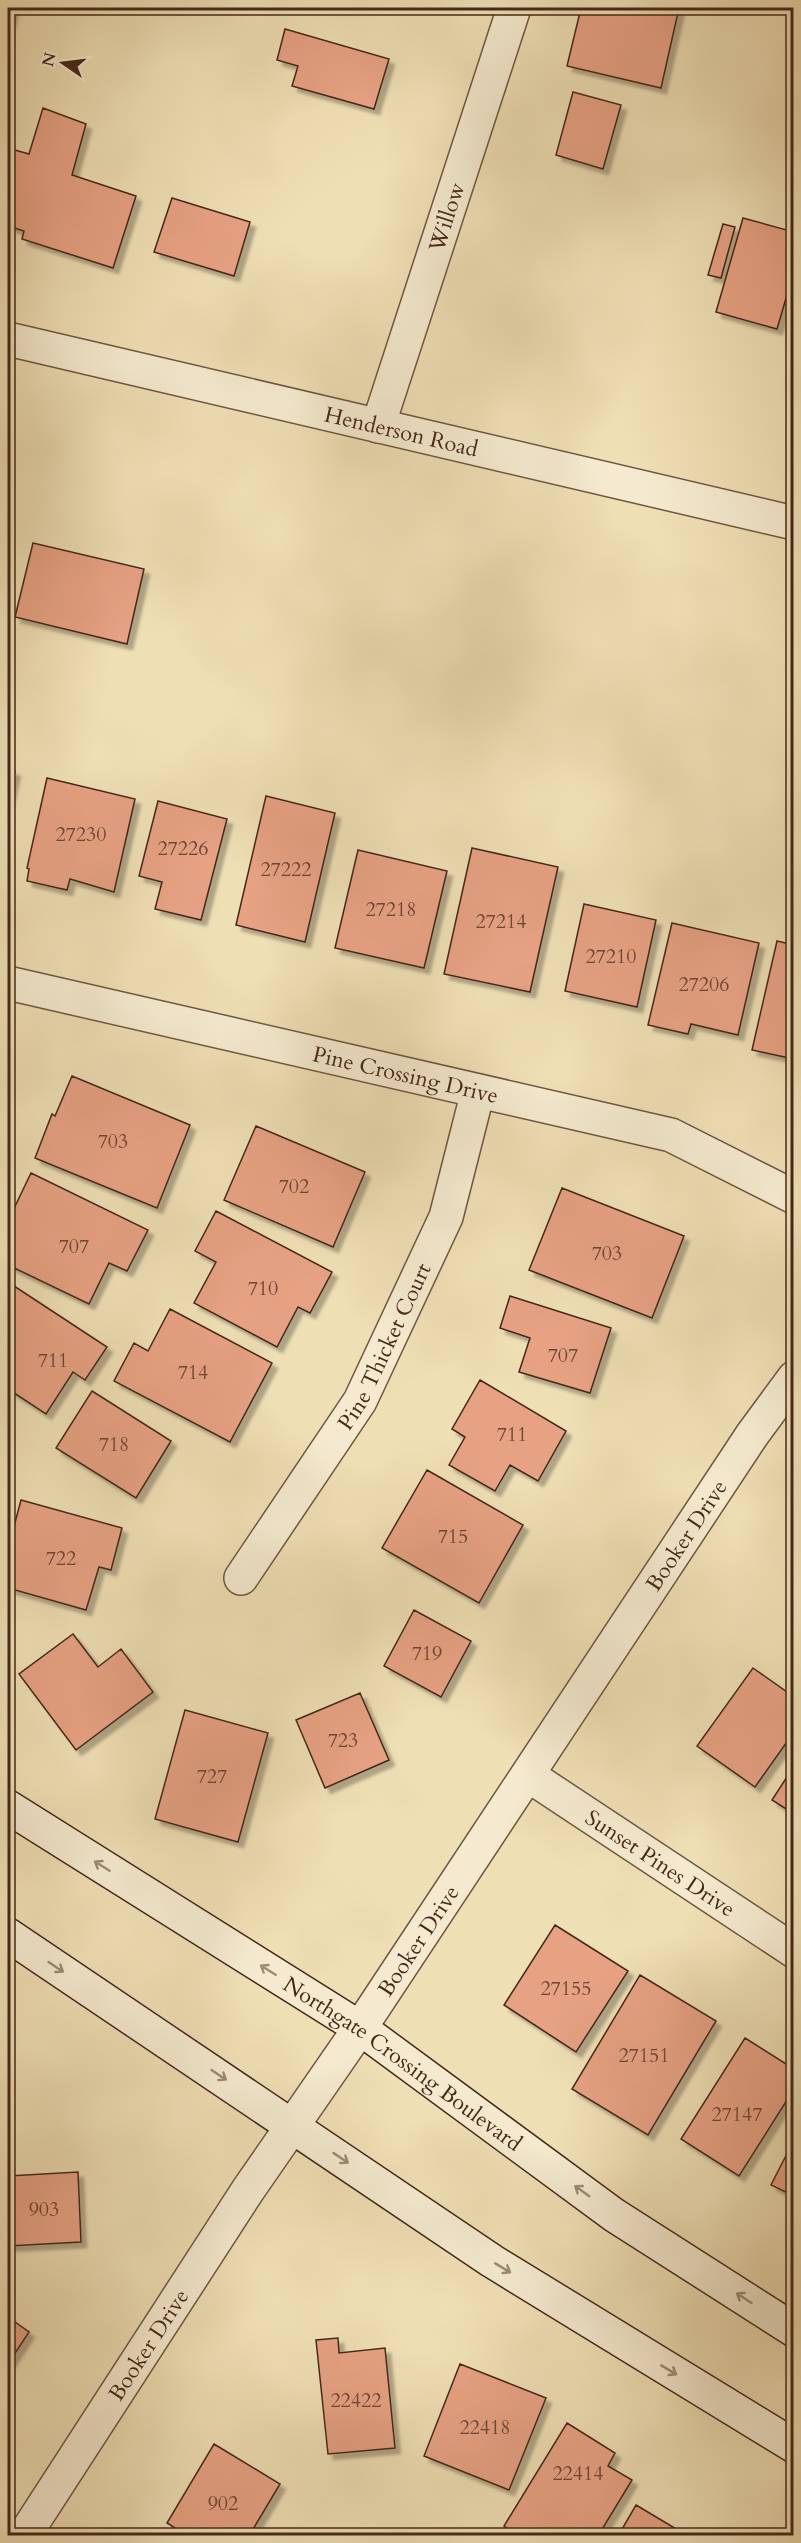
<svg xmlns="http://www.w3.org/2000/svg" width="801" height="2543" viewBox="0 0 801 2543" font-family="Cardo,serif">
  <defs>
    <filter id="shadow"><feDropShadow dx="5.5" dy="5.5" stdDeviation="1.5" flood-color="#0004"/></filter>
  </defs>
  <rect width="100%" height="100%" fill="#efdfb5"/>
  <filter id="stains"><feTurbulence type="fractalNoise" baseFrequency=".00333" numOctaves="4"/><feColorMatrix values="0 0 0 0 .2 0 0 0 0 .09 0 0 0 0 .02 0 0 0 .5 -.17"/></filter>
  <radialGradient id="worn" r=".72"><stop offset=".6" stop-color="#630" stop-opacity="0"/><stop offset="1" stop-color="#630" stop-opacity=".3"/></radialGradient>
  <path fill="#e7a284" stroke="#45281a" stroke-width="1.5" filter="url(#shadow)" d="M8,8H13L8,29Z
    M581,8H679L661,88L567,66Z
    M285,29L389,59L374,109L292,86L298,66L277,60Z
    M573,92L621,105L603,169L556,155Z
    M43,108L86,124L72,175L136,196L113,268L22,239L24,231L8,226V148L29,154Z
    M172,198L250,222L234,276L154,252Z
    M743,218L794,232V271L777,329L716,312Z
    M723,224L735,227L721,278L708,275Z
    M33,543L144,569L127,644L15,617Z
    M8,769L15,771L8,801Z
    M47,778L135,799L114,892L70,879L67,890L27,881L29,869L27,868Z
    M266,796L335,813L305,942L236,925Z
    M158,801L227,819L201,920L155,909L162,882L139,876Z
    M472,848L558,867L530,992L444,974Z
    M358,850L447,871L424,968L335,948Z
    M584,904L656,920L637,1007L565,991Z
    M672,923L759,943L738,1035L691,1024L688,1034L648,1025Z
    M777,941L794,945V1059L752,1050Z
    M72,1076L190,1125L157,1208L35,1158L52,1114L55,1116Z
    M256,1126L365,1172L333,1247L224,1200Z
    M31,1173L148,1230L127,1271L109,1263L89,1304L8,1265V1221Z
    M562,1188L684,1236L652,1318L529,1270Z
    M216,1211L332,1272L310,1313L298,1307L277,1347L194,1303L216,1262L195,1251Z
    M14,1286L107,1347L85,1380L73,1372L46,1414L8,1389V1296Z
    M510,1296L611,1328L590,1393L519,1372L530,1338L500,1328Z
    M170,1309L272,1363L230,1442L114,1381L134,1343L148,1351Z
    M480,1380L566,1431L538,1481L510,1465L495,1491L449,1465L465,1437L452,1429Z
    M92,1391L171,1441L136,1498L56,1448Z
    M427,1470L523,1525L479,1603L382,1548Z
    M21,1500L122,1528L111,1570L99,1567L86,1610L8,1588V1549Z
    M414,1610L471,1641L441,1697L384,1666Z
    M73,1634L98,1667L121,1649L153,1692L76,1750L19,1674Z
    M753,1668L794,1697V1732L755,1787L697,1746Z
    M360,1693L389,1760L325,1788L296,1720Z
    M185,1710L268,1733L238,1842L155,1819Z
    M794,1766V1814L772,1800Z
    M555,1925L628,1971L576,2052L504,2005Z
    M640,1975L716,2021L648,2135L572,2089Z
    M745,2038L794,2069V2089L739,2176L681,2139Z
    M794,2140V2196L771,2185Z
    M78,2172L81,2242L8,2246V2176Z
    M8,2317L29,2332L8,2364Z
    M338,2338L339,2353L385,2348L395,2448L328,2454L316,2340Z
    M460,2364L546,2398L509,2490L424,2456Z
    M567,2423L615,2453L608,2466L632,2480L598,2536H519L504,2526Z
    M214,2444L280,2484L249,2536H188L167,2523Z
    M636,2505L688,2536H618Z"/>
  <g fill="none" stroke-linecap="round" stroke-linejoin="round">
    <defs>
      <g id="minor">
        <path id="s1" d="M8,339L794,523"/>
        <path id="s2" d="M378,426L514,8"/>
        <path id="s3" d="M8,983L671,1135L794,1197"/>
        <path id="s4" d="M241,1578L360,1401L446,1217L478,1091"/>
        <path id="s5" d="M528,1775L794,1951"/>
        <path id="s6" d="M360,2028L752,1435L794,1378"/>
      </g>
      <g id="tertiary">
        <path id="s7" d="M24,2536L248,2190L360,2028"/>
      </g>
      <g id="secondary">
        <path id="s8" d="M8,1807L360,2028L614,2215L794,2330"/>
        <path d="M8,1935L492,2261L794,2446"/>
      </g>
    </defs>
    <use href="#minor" stroke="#705641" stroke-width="36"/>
    <use href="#tertiary" stroke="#705641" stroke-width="36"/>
    <use href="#secondary" stroke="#45281a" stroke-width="36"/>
    <use href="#minor" stroke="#f5eacf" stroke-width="33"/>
    <use href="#tertiary" stroke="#f5eacf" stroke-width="33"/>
    <use href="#secondary" stroke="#f5eacf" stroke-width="33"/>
  </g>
  <defs><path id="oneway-shaft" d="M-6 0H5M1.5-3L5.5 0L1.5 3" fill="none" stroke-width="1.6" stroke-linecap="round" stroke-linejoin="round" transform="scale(1.5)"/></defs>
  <g stroke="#9d8974">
    <use href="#oneway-shaft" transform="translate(102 1866) rotate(-148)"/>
    <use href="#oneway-shaft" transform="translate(56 1967) rotate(34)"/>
    <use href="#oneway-shaft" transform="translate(268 1970) rotate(-148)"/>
    <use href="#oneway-shaft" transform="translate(219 2075) rotate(34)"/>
    <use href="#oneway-shaft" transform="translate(341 2158) rotate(34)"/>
    <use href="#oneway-shaft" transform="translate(582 2191) rotate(-144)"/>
    <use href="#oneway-shaft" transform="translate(503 2268) rotate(31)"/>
    <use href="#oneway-shaft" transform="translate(744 2298) rotate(-147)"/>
    <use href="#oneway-shaft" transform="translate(669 2370) rotate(31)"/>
  </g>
  <g text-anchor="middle" stroke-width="4.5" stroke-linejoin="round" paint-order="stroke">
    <g font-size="20" fill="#6e4634">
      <text x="81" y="841">27230</text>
      <text x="183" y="855">27226</text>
      <text x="286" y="876">27222</text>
      <text x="391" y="916">27218</text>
      <text x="501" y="928">27214</text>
      <text x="611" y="963">27210</text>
      <text x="704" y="991">27206</text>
      <text x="113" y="1148">703</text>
      <text x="294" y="1193">702</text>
      <text x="74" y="1253">707</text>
      <text x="607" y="1260">703</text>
      <text x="263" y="1295">710</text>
      <text x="563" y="1362">707</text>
      <text x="53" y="1367">711</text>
      <text x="193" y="1379">714</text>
      <text x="512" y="1441">711</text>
      <text x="114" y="1451">718</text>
      <text x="453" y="1543">715</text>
      <text x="61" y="1565">722</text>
      <text x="427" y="1660">719</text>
      <text x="343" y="1747">723</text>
      <text x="212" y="1783">727</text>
      <text x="566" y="1995">27155</text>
      <text x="644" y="2062">27151</text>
      <text x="737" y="2121">27147</text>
      <text x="44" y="2216">903</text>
      <text x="356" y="2407">22422</text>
      <text x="485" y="2434">22418</text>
      <text x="578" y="2480">22414</text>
      <text x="223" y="2510">902</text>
    </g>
    <g font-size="22" fill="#45281a" stroke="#f5eacf">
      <text dy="8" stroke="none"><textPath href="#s2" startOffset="220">Willow</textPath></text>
      <text dy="8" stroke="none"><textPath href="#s1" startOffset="404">Henderson Road</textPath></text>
      <text dy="8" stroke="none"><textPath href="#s3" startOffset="408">Pine Crossing Drive</textPath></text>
      <text dy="8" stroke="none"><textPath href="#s4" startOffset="273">Pine Thicket Court</textPath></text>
      <text dy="8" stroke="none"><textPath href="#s6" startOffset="591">Booker Drive</textPath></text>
      <text dy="8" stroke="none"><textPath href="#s5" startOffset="159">Sunset Pines Drive</textPath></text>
      <text dy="8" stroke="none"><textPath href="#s6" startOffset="105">Booker Drive</textPath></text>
      <text dy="8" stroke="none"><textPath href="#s8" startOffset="471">Northgate Crossing Boulevard</textPath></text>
      <text dy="8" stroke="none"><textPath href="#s7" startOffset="228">Booker Drive</textPath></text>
    </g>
  </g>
  <rect width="801" height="2543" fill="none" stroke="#efdfb5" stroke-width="30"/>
  <rect x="9" y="9" width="783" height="2525" fill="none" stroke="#45281a" stroke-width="3"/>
  <rect x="15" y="15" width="771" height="2513" fill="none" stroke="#45281a" stroke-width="1.5"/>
  <g transform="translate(63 63) rotate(284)" stroke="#f5eacf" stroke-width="4.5" paint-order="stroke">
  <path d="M0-4.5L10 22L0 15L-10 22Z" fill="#45281a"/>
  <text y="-9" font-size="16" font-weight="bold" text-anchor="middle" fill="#45281a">N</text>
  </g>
  <rect width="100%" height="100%" filter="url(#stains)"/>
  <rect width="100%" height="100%" fill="url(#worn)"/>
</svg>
